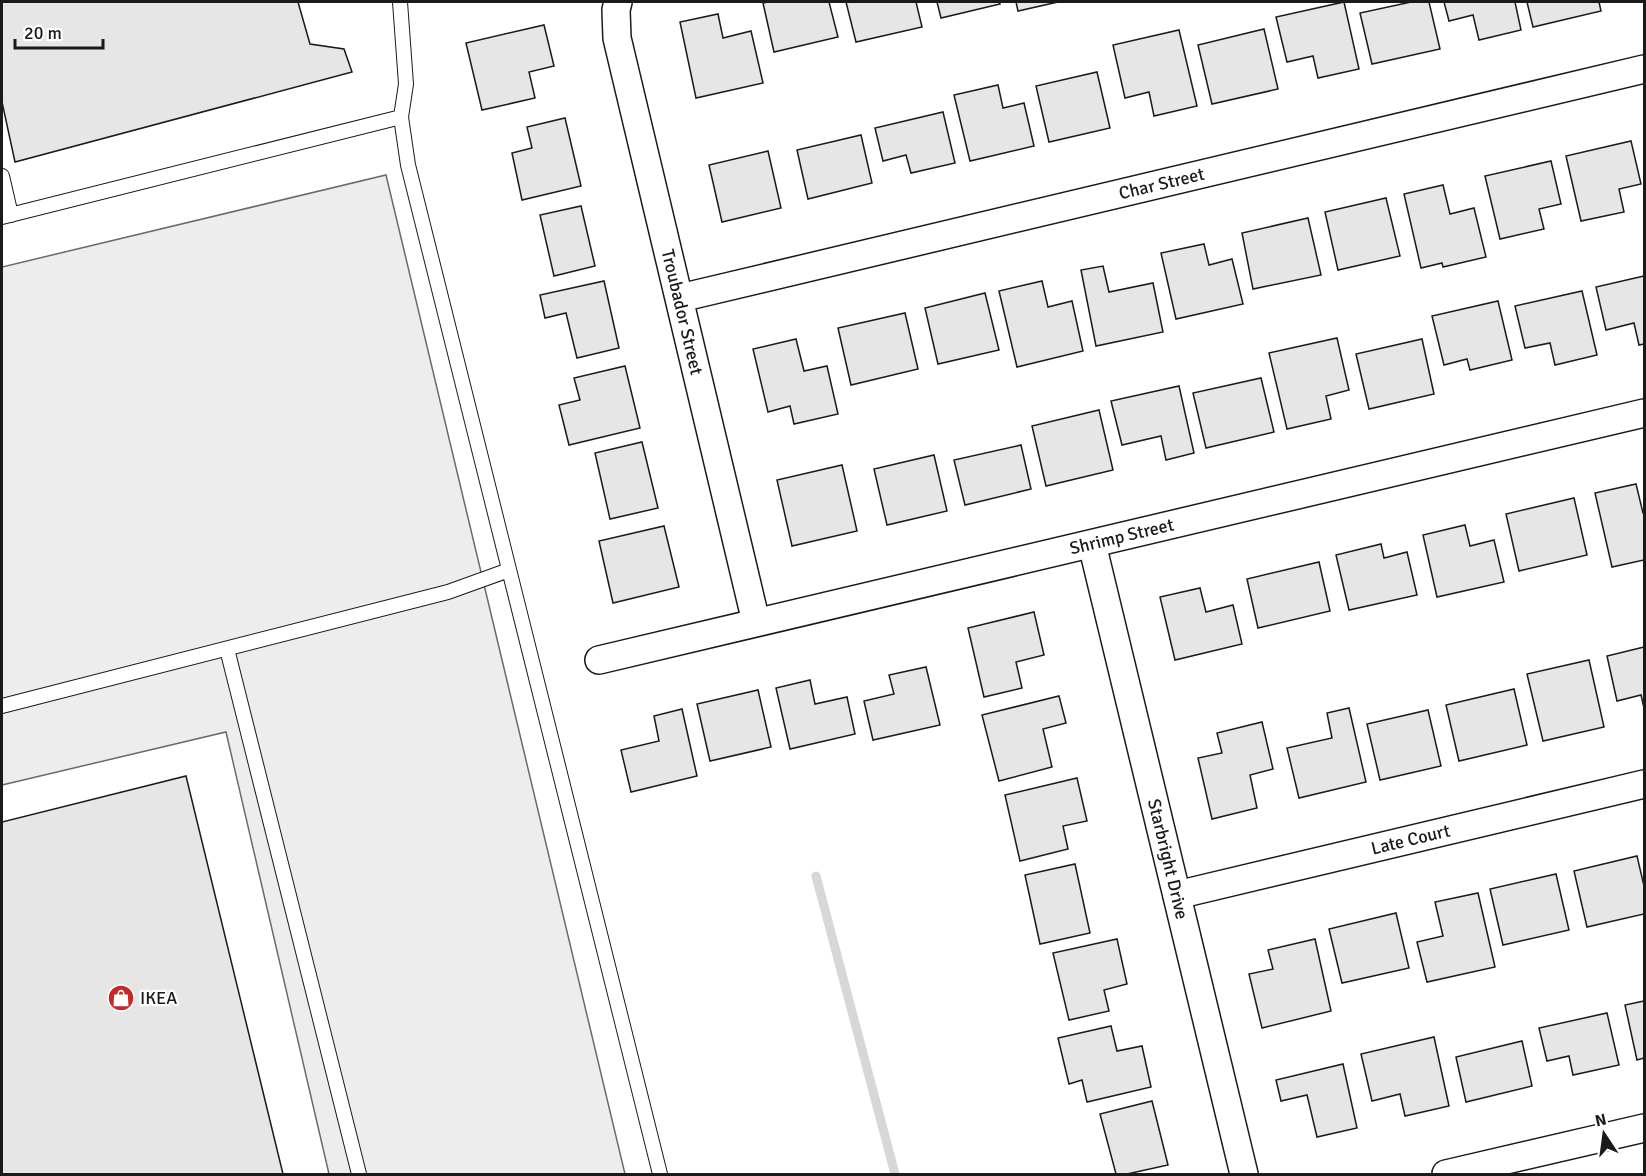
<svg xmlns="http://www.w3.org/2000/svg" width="1646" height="1176" viewBox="0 0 1646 1176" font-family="Signika,sans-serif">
  <rect width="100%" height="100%" fill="#fff"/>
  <path fill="#ededed" stroke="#6a6a6a" stroke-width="1.5" d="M386,175L625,1174H329L226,732L2,785V267Z"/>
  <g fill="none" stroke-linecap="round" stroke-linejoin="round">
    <path stroke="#d7d7d7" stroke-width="9" d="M816,876L895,1174"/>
  </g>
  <path fill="#e6e6e6" stroke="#1a1a1a" stroke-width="1.5" d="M2,2H298L310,44L344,49L352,72L15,162L2,102Z
    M768,2H829L838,37L774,52L763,3Z
    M846,2H916L922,27L856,42Z
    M937,2H999L1000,4L941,18Z
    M1016,2H1058L1018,11Z
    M1344,2L1359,69L1318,78L1313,56L1287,62L1276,17Z
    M1411,2H1429L1440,49L1372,64L1360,13Z
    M1444,2H1515L1521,30L1479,40L1473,15L1449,21Z
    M1527,2H1599L1601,11L1533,27Z
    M718,14L723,38L751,31L763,83L696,98L680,22Z
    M544,25L554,66L529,72L535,98L482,110L466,43Z
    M1264,29L1278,89L1212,104L1198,45Z
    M1179,30L1197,106L1154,116L1149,92L1125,98L1113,45Z
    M1097,72L1110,128L1049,142L1036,86Z
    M998,85L1003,108L1024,103L1034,146L970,161L954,95Z
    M943,112L955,163L911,173L906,155L883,161L875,128Z
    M565,118L581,186L522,200L512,153L532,148L527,127Z
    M861,135L872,183L808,199L797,150Z
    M1631,141L1641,184L1619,189L1624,212L1581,221L1566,156Z
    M768,151L781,208L722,222L709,165Z
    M1551,161L1561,204L1539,209L1544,229L1500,239L1485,176Z
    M1443,185L1450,214L1474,208L1486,257L1443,267L1442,263L1421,268L1404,194Z
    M1386,198L1400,256L1338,270L1325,212Z
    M581,206L595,266L554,276L540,215Z
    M1308,218L1321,275L1253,289L1242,233Z
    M1204,244L1209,265L1232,259L1243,304L1176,319L1161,253Z
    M1103,266L1109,292L1153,283L1163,332L1096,346L1081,270Z
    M1644,276V344L1639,345L1634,323L1606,330L1596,287Z
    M604,281L619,348L577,358L566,313L545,318L540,295Z
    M1042,281L1048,307L1072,301L1083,351L1017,367L999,291Z
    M1582,291L1597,355L1555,365L1550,343L1525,348L1515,306Z
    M985,293L999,350L938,364L925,308Z
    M1498,301L1512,360L1470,370L1467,359L1444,365L1432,316Z
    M905,313L918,369L851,385L838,328Z
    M1337,338L1349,390L1326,396L1331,419L1287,429L1269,353Z
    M796,339L804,371L827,366L838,414L794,424L790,406L768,412L753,349Z
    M1422,339L1434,394L1369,409L1356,354Z
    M625,366L640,428L569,445L559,405L580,400L574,378Z
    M1261,378L1274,432L1206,448L1193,393Z
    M1179,386L1194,453L1166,460L1161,436L1122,445L1111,401Z
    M1099,410L1113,470L1046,486L1032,426Z
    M642,442L658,508L610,519L595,453Z
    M1021,445L1031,489L965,505L954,460Z
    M934,455L947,511L887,525L874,469Z
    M842,465L857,531L792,546L777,480Z
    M1636,484L1643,513H1644V560L1612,567L1595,493Z
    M1574,498L1587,555L1519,571L1506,514Z
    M1465,525L1470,546L1494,540L1504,582L1437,597L1423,535Z
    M664,526L679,587L613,603L599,541Z
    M1381,544L1384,558L1407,552L1417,595L1349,610L1336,555Z
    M1319,562L1330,611L1258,628L1247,579Z
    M1200,588L1206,612L1233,605L1242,644L1175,660L1160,597Z
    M1034,612L1044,655L1016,662L1022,688L984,697L968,628Z
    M1644,647V708L1641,695L1617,701L1607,656Z
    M1589,660L1604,727L1543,741L1527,674Z
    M926,667L940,725L873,740L864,701L894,694L889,675Z
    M810,680L815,704L847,697L855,734L790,749L776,688Z
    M1514,689L1527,745L1459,761L1446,705Z
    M758,690L771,747L710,761L697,704Z
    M1059,696L1066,723L1043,729L1052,767L999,781L982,715Z
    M1349,708L1366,782L1299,798L1287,748L1332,738L1327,713Z
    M682,709L697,776L631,792L621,750L659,741L654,716Z
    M1428,710L1441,766L1380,780L1367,724Z
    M1262,722L1273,769L1250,775L1257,808L1212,819L1198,758L1222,753L1217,733Z
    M186,776L283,1174H2V822Z
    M1077,778L1087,821L1063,826L1068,849L1020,861L1005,795Z
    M1637,856L1644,886V914L1587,927L1574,871Z
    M1075,864L1090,933L1040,944L1025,875Z
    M1556,874L1569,930L1503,945L1490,889Z
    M1478,893L1495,967L1427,982L1417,942L1443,936L1435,902Z
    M1396,913L1409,968L1342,983L1329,929Z
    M1117,939L1127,984L1104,990L1109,1011L1069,1020L1053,953Z
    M1315,939L1331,1011L1262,1028L1249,974L1273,969L1268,950Z
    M1644,1001V1058L1637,1060L1625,1005Z
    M1607,1013L1619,1065L1573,1075L1569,1056L1547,1061L1539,1028Z
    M1111,1026L1117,1051L1142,1046L1151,1087L1087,1102L1082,1080L1069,1084L1058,1038Z
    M1434,1037L1449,1106L1405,1116L1400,1094L1372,1101L1361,1054Z
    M1522,1041L1532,1086L1466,1102L1456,1057Z
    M1343,1064L1357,1128L1317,1137L1307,1095L1281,1101L1276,1080Z
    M1152,1101L1168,1165L1127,1174H1116L1100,1114Z"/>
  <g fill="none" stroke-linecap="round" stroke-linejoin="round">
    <defs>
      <path id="service" d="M400,2L406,84L401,117L408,165L660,1174
        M2,176L11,215
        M2,217L401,117
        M227,649L359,1174
        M2,706L448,592L509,570"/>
      <g id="minor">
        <path id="s1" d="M618,2L616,10L617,38L756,622"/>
        <path id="s2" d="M680,298L1644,69"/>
        <path id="s3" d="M1092,544L1244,1174"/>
        <path id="s4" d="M599,660L1644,413"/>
        <path id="s5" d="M1177,895L1644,784"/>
        <path d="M1446,1174L1644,1128"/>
      </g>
    </defs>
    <use href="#service" stroke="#1a1a1a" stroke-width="16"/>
    <use href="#minor" stroke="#1a1a1a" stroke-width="30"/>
    <use href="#service" stroke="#fff" stroke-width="14"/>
    <use href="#minor" stroke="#fff" stroke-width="27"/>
  </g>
  <defs>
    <symbol id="shop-disc" viewBox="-11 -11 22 22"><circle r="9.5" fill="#c62828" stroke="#fff"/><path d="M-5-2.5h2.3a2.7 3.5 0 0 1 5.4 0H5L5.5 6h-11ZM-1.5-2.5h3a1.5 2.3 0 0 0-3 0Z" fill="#fff"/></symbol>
  </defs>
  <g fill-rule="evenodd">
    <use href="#shop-disc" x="106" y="983" width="30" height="30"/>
  </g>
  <g text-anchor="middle" stroke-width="4.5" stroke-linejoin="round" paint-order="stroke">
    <g font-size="18" fill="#1a1a1a" stroke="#fff">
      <text dy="6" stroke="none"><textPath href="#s2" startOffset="495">Char Street</textPath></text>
      <text dy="6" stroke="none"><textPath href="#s1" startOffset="318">Troubador Street</textPath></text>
      <text dy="6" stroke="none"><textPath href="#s4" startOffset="537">Shrimp Street</textPath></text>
      <text dy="6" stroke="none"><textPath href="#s5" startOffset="240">Late Court</textPath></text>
      <text dy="6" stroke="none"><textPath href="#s3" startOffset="324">Starbright Drive</textPath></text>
    </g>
    <g font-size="18" fill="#1a1a1a" stroke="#fff" text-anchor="start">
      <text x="140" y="1004">IKEA</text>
    </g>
  </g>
  <rect width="1646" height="1176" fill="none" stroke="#1a1a1a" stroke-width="6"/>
  <g transform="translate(1604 1134) rotate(347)" stroke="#ffffff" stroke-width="4.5" paint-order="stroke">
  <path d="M0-4.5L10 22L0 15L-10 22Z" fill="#1a1a1a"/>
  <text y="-9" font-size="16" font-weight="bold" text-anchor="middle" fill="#1a1a1a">N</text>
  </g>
  <path d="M15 39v9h88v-9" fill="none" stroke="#1a1a1a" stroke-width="3"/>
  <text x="24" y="39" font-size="18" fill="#1a1a1a" stroke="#ffffff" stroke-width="4.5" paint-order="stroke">20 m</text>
</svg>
